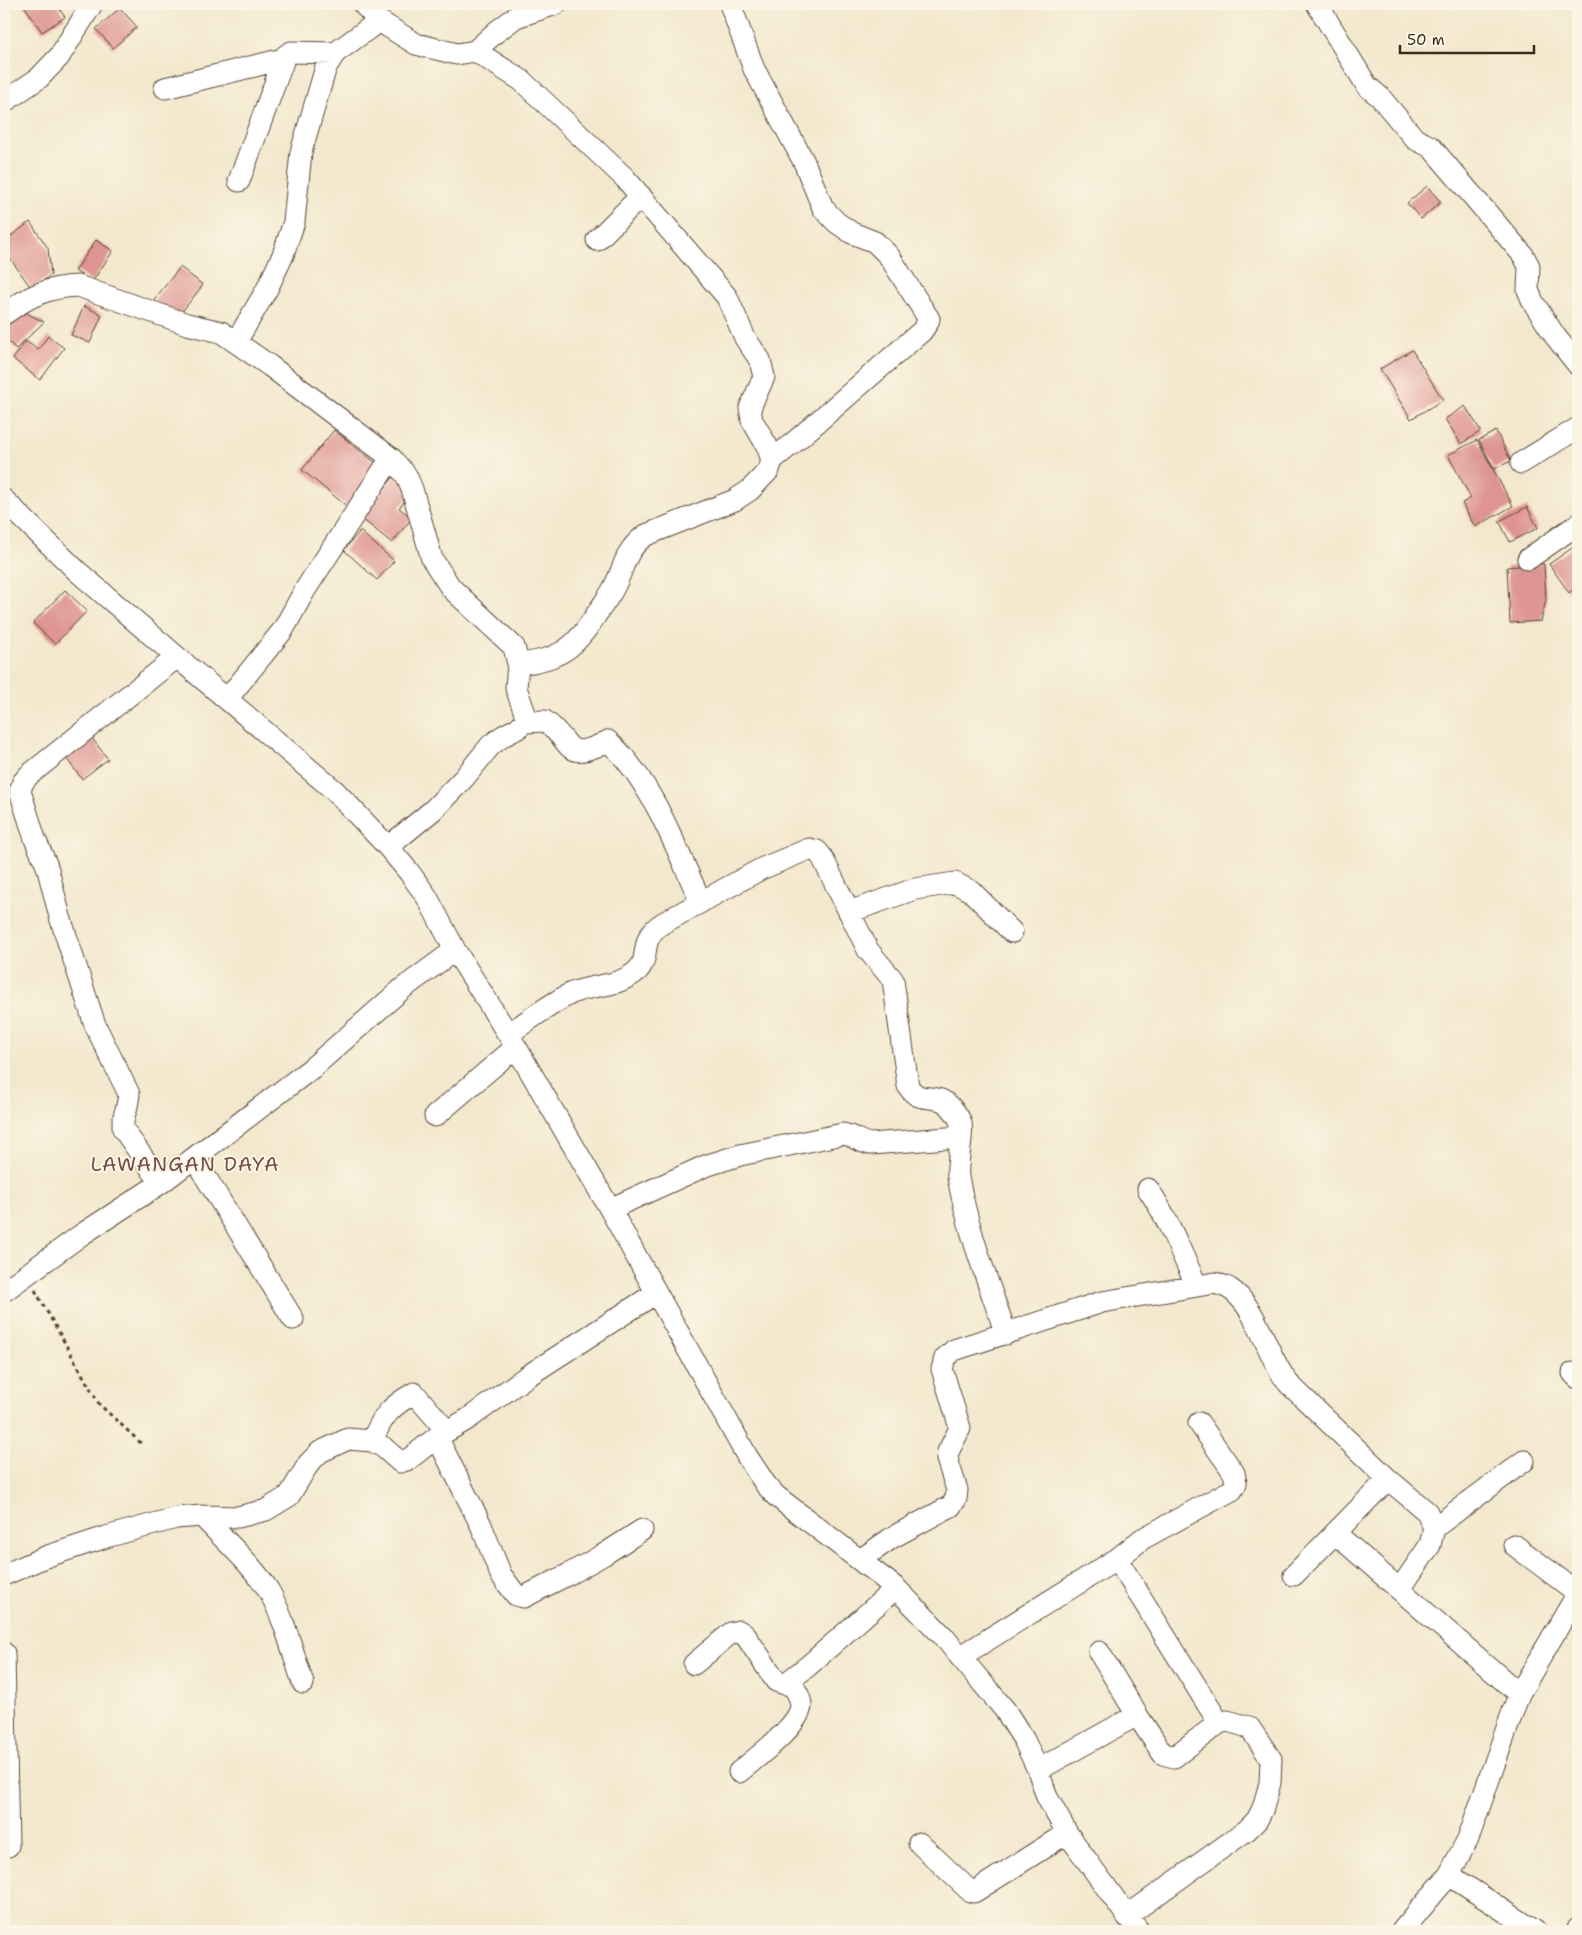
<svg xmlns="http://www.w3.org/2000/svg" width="1582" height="1935" viewBox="0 0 1582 1935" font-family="'Shantell Sans',sans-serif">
  <rect width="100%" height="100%" fill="#fcf5e5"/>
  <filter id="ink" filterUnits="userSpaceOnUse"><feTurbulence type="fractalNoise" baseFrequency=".02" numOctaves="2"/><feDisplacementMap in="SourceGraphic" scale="10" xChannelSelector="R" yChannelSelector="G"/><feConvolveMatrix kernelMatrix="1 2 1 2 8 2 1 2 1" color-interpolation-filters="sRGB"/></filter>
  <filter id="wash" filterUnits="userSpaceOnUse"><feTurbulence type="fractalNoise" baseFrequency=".0096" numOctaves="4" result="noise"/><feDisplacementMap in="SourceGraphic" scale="20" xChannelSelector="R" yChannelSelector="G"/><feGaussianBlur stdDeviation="1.12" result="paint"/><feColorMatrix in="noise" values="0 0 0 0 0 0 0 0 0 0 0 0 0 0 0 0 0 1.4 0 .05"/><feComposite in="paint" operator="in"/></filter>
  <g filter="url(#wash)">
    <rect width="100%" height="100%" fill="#f3e8cd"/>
    <g id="blocks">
      <path fill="#de9592" d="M23,4H56L65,17L42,32Z
        M120,8L137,27L113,48L96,29Z
        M1427,186L1441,202L1421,219L1407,203Z
        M30,222L48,248L51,275L32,289L4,250V241Z
        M96,240L113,251L92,282L75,271Z
        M180,267L203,285L177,318L154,300Z
        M84,306L102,315L90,343L71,335Z
        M21,310L44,322L16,349L4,337V328Z
        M48,336L64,348L40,380L13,359L26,341L38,350Z
        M1412,350L1443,400L1411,419L1380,369Z
        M1465,406L1481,431L1461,444L1445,419Z
        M334,430L381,467L349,508L302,470Z
        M1496,431L1511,461L1494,469L1479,440Z
        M1477,440L1513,506L1475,527L1462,503L1471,498L1448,455Z
        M394,476L413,491L399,508L412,518L392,543L361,518Z
        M1527,507L1538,528L1510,542L1499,521Z
        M360,531L394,561L377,580L344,550Z
        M1578,544V586L1569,593L1549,564Z
        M1544,564L1546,600L1541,621L1510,623L1507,567Z
        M65,590L87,611L55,644L33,623Z
        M88,733L108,759L82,779L62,753Z"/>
    </g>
  </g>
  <g filter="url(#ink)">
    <use href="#blocks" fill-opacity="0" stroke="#574638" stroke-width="1"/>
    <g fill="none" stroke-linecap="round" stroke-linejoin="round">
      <defs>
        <path id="street" d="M363,4L379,21L416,44L457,54L475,51L496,32L516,17L556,4
          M730,4L754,69L804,162L823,208L836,222L852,233L875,242L889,256L929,319L928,322L922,331L792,444L772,460
          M1317,4L1367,86L1380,97L1415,139L1431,147L1523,255L1529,266L1528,290L1533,302L1555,336L1578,365
          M475,51L521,80L625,178L727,297L745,338L760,360L764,377L750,408L752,420L767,446L772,460L769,470L750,490L735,500L646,535C626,549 626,562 616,583C612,593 604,603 598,612C576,647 561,660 518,664
          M165,88L283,59
          M4,102L39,78L59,57L92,4
          M239,181L285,56L291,52L335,53
          M597,240L641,196
          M4,314C28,297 47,287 78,286L187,324L221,332L270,366L391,458L406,475L412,489L432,559L451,588L514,647L518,664L516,688L526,716L524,722L518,728L503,736L491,745L464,778L433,810L388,847
          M236,342L267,289L283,255L294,222L301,152L326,67L335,53L379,21
          M1521,463L1578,428
          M4,500L77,571L177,657L335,791L388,847L409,872L427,897L455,950L516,1047L610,1209L748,1458L766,1485L776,1496L896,1588L943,1636L973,1672L1005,1710L1024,1740L1038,1770L1047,1797L1067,1833L1127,1916L1139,1931
          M1528,559L1578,524
          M227,699L283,630L305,590L391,458
          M524,722L545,721C574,742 563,764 608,741C652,780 676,849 701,902
          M849,912L915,889L955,883L971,891L1012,932
          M508,1034C528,1021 551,1003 572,993C593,984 617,988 637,971C652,957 637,939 663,923L761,869L809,849L817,851L822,857L868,950L893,980L908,1086C918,1102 926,1095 941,1100C949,1103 958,1115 961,1123C964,1135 956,1163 958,1177C968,1231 988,1282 1006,1334
          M435,1116L516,1047
          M194,1158L293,1319
          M161,1183L123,1129V1120L127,1106L129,1094L95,1025L60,917L47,866L35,839L20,791L23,782L29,775L177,657
          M1148,1189C1169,1219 1181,1254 1197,1286
          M610,1209L705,1166L740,1155L843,1134C854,1136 860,1143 871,1144L960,1137
          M4,1291L81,1235L161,1183L312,1068L402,989L455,950
          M1573,1373L1578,1378
          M437,1437L481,1525L501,1575L516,1595L524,1597L569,1574L603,1555L642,1530
          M372,1441C383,1415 390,1407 414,1393L447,1431
          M202,1516C222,1538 256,1568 270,1593C285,1621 293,1653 303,1683
          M1434,1528L1524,1461
          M1335,1533L1519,1694
          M1514,1545L1578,1593
          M1117,1559L1219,1723
          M860,1560L893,1537L951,1506L956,1499L957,1490L947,1459L948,1452L960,1428L942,1369L945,1358L954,1350L1102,1302L1215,1283C1220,1285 1226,1286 1230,1289C1258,1307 1267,1358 1289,1384L1388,1479L1427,1512L1434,1528L1430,1545L1400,1589
          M4,1575L45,1557L106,1537L176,1518L202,1516L238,1517L266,1510L289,1496L309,1463L320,1452L348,1439L372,1441L383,1447L400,1462L409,1459L437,1437L468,1419L526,1377L656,1293
          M1294,1575L1388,1479
          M1099,1652L1137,1715L1163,1754L1174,1757L1219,1723L1227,1721L1249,1727L1271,1759L1270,1783L1263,1808L1257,1820L1247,1830L1127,1916
          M4,1653L8,1846
          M960,1657L1117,1559L1142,1539L1232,1490L1236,1483L1234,1473L1199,1423
          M694,1664L731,1633L739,1631L745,1635L776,1681L785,1684L808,1666L896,1588
          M1038,1770L1137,1715
          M739,1772C755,1759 799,1726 801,1706C801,1697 795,1689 790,1681
          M919,1843L970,1891L974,1892L1067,1833
          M1449,1875L1535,1931
          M1402,1931L1449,1875L1468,1839L1519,1694L1578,1593
          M1576,1931L1578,1929"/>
      </defs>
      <use href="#street" stroke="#574638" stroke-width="23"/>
      <path stroke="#574638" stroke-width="3" stroke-dasharray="4 4" stroke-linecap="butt" d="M35,1290L99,1404L142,1444"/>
      <use href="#street" stroke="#fff" stroke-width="21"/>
    </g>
  </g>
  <g text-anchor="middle" stroke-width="4" stroke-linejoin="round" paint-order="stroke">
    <g font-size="20" letter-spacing="1" fill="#744f47" stroke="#fcf5e5">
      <text x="185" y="1171">LAWANGAN DAYA</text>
    </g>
  </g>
  <rect width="1582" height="1935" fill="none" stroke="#fcf5e5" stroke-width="20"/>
  <path d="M1400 45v8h134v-8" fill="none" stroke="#3b2a1e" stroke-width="2.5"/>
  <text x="1407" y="45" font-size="15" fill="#3b2a1e" stroke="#fcf5e5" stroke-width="4" paint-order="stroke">50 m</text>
</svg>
